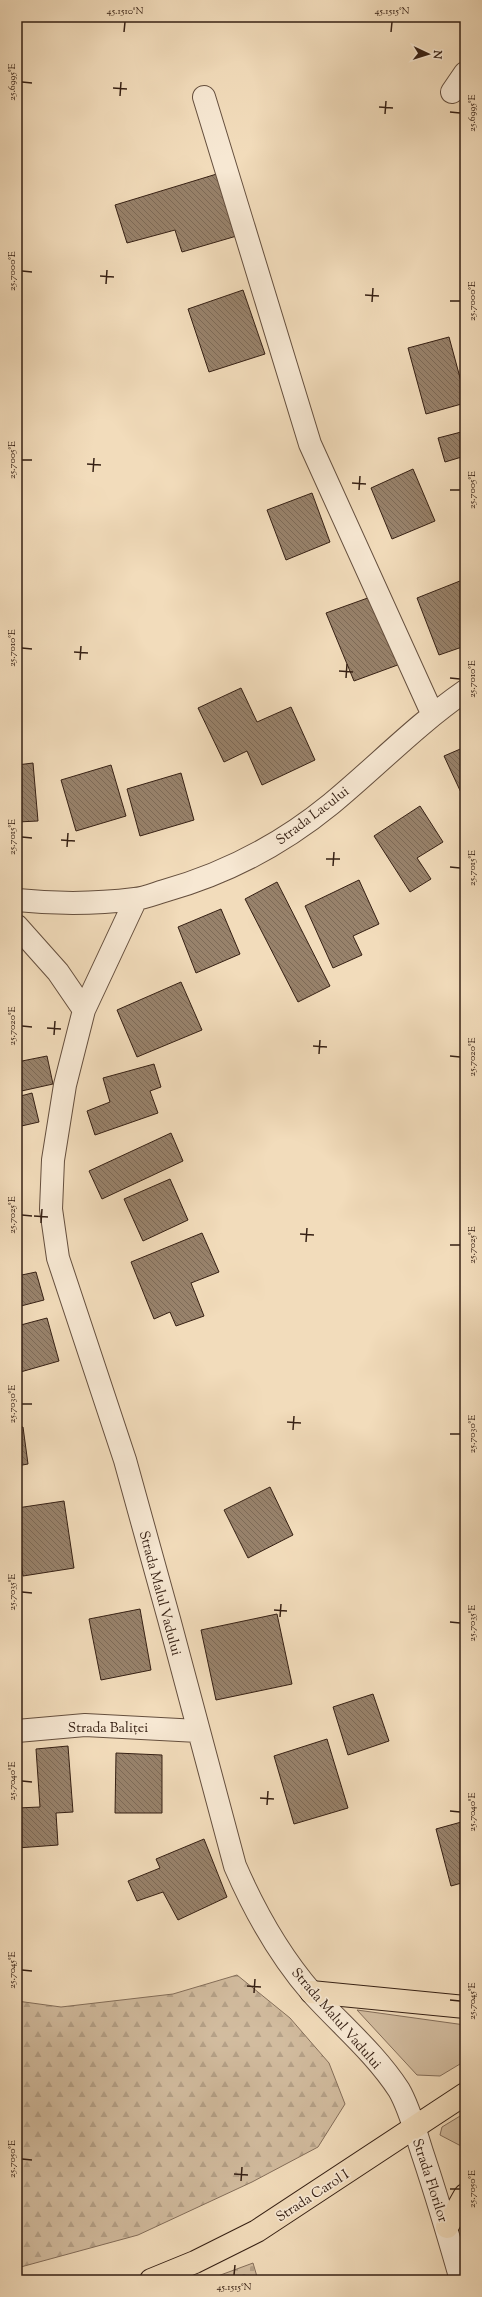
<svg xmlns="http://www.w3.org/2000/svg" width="482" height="2297" viewBox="0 0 482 2297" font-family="'Sorts Mill Goudy',serif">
  <defs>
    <pattern id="forest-firs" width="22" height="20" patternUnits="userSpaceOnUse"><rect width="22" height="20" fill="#d2bc9f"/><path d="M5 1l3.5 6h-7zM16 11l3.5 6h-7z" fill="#b5a188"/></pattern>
    <pattern id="cemetery-stones" width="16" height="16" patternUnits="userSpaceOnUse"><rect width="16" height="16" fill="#d2bc9f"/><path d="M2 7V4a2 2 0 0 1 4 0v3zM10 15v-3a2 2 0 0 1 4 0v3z" fill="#b5a188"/></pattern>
    <pattern id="building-back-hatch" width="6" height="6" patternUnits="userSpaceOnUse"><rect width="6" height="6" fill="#98826b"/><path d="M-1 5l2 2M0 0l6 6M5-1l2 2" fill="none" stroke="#7d6a57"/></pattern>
  </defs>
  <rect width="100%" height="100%" fill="#f2dcbb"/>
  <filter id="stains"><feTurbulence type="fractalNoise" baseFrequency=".005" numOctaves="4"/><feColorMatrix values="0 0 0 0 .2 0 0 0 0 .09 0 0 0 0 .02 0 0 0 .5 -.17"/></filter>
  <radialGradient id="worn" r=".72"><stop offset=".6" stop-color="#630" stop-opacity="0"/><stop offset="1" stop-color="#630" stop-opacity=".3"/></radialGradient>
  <path fill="#d2bc9f" stroke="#846e5a" d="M357,2010L465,2025V2061L440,2076L417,2075Z
    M465,2113V2145L461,2146L440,2135L442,2127Z"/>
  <path fill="url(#forest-firs)" stroke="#846e5a" d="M237,1975L290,2018L329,2063L345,2104L318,2147L252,2182L138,2235L17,2268V2001L61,2007L173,1994Z"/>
  <path fill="url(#cemetery-stones)" stroke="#846e5a" d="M253,2263L258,2280H207Z"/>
  <path fill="url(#building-back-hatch)" stroke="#362014" d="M220,173L240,235L182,252L175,230L127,243L115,205Z
    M243,290L265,354L209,372L188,309Z
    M449,337L465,396V403L426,414L408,348Z
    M465,431V456L445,462L438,438Z
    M413,469L435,521L392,539L371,488Z
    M465,479V492L461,481Z
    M312,493L330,542L286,560L267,510Z
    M465,579V646L439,655L417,598Z
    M376,595L403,663L354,681L326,613Z
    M241,688L257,722L291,707L315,760L262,785L247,751L224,762L198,708Z
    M465,747V799H464L444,756Z
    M33,763L38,821L17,822V765Z
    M111,765L126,816L76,831L61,780Z
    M181,773L194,820L140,836L127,789Z
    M420,806L443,842L417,858L431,879L410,892L374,836Z
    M359,880L379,924L353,936L362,955L333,968L305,906Z
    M277,882L330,986L298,1002L245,899Z
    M221,909L240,954L196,973L178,927Z
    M181,982L202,1030L137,1057L117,1010Z
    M47,1056L53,1084L17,1092V1062Z
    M154,1064L161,1087L150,1091L158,1113L95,1135L87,1111L110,1102L103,1078Z
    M32,1093L39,1122L17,1127V1097Z
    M171,1133L183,1161L102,1199L89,1171Z
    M170,1179L188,1220L143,1241L124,1199Z
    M17,1223L21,1242L17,1243Z
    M202,1233L219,1272L191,1283L204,1316L176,1326L170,1312L154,1319L131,1262Z
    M36,1272L44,1300L17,1307V1276Z
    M47,1318L59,1361L17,1373V1326Z
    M23,1427L28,1464L17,1466V1428Z
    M270,1487L293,1535L248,1558L224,1510Z
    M64,1501L74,1568L23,1576L17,1538V1508Z
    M140,1609L151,1670L101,1680L89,1619Z
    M277,1614L292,1684L216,1700L201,1630Z
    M17,1650L21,1670L17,1671Z
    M373,1694L389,1741L348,1755L333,1707Z
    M327,1739L348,1808L294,1824L274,1756Z
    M68,1746L73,1812L56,1813L58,1845L17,1848V1808L40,1807L36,1749Z
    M116,1753L162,1755V1813H115Z
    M465,1821V1882L451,1886L436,1829Z
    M204,1839L227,1897L178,1920L163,1892L137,1901L128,1881L160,1868L156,1859Z"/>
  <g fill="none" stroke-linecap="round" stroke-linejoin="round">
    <defs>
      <path id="minor" d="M452,92L465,73
        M204,97L310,444L432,713
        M136,899L84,1010L65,1085L53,1160L51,1209L58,1258L125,1460L169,1619L235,1866C255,1912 279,1955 312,1993C341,2025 375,2053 399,2090C410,2109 416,2134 423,2155C437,2197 449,2238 461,2280
        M17,900C56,904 96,904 135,899C144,898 154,894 164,891C225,874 282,844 331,804C377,766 416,725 465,691
        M17,926L58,972L84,1010
        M17,1731L85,1725L198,1731"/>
      <path id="major" d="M311,1992L465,2007
        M447,2227L465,2195
        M151,2280L195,2262L257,2231L465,2094"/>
    </defs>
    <use href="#minor" stroke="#654f3e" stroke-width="24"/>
    <use href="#major" stroke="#362014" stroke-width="24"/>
    <use href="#minor" stroke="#f7e8d3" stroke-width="22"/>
    <use href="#major" stroke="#f2dcbb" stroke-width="22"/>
  </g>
  <path fill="none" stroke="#362014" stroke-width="1.5" d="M124,32L125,22M391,32L392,22M22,82L32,83M113,88L127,89M120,96L121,82M379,107L393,108M450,112L460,113M385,114L386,101M22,271L32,272M100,276L114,277M106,284L107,270M365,295L379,296M450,301H460M372,302L373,288M22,460H32M87,464L101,465M93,472L94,458M352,483L366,484M359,490L360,476M450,490H460M22,648L32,649M74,652L88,653M80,660L81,646M339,671L353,672M346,678L347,664M450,678L460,679M22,837L32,838M61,840L75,841M67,847L68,833M326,859H340M333,866L334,852M450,867L460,868M22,1026L32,1027M47,1028L61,1029M54,1035L55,1021M313,1046L327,1047M319,1054L320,1040M450,1056L460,1057M22,1215L32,1216M34,1216L48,1217M41,1223L42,1209M300,1234L314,1235M306,1242L307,1228M450,1245H460M22,1404H32M287,1422L301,1423M293,1430L294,1416M450,1434H460M22,1592L32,1593M274,1610L287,1611M280,1617L281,1604M450,1622L460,1623M22,1781L32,1782M260,1798L274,1799M267,1805L268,1791M450,1811L460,1812M22,1970L32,1971M247,1986L261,1987M254,1993L255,1979M450,2000L460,2001M22,2159L32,2160M234,2174L248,2175M241,2181L242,2167M450,2189H460M234,2275L235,2265"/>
  <g text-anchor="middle" stroke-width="3.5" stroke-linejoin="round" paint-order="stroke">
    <g font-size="14" fill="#362014" stroke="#f7e8d3">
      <text transform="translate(312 815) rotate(-37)" y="5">Strada Lacului</text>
      <text transform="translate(161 1593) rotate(75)" y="5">Strada Malul Vadului</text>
      <text x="108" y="1732">Strada Baliței</text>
      <text transform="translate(337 2018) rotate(49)" y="5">Strada Malul Vadului</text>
      <text transform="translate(431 2180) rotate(72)" y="5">Strada Florilor</text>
      <text transform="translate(312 2195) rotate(-33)" y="5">Strada Carol I</text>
    </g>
  </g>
  <rect width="482" height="2297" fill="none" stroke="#f2dcbb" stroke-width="44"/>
  <g transform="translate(428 54) rotate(94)" stroke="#f7e8d3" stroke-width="3" paint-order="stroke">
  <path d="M0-3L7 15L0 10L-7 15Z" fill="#362014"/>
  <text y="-6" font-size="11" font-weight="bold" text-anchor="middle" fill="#362014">N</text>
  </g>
  <rect x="22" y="22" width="438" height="2253" fill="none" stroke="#362014" stroke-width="1.5"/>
  <g font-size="10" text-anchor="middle" fill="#362014">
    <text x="125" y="14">45.1510°N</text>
    <text x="392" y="14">45.1515°N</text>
    <text transform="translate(11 82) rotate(-90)" y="4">25.6995°E</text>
    <text transform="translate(471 113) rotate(-90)" y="4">25.6995°E</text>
    <text transform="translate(11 271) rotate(-90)" y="4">25.7000°E</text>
    <text transform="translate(471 301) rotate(-90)" y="4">25.7000°E</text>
    <text transform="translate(11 460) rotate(-90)" y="4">25.7005°E</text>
    <text transform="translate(471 490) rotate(-90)" y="4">25.7005°E</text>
    <text transform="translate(11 648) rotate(-90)" y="4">25.7010°E</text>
    <text transform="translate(471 679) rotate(-90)" y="4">25.7010°E</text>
    <text transform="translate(11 837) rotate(-90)" y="4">25.7015°E</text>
    <text transform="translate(471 868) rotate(-90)" y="4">25.7015°E</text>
    <text transform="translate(11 1026) rotate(-90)" y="4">25.7020°E</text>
    <text transform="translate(471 1057) rotate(-90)" y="4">25.7020°E</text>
    <text transform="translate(11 1215) rotate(-90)" y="4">25.7025°E</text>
    <text transform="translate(471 1245) rotate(-90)" y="4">25.7025°E</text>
    <text transform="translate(11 1404) rotate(-90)" y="4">25.7030°E</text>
    <text transform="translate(471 1434) rotate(-90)" y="4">25.7030°E</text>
    <text transform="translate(11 1592) rotate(-90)" y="4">25.7035°E</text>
    <text transform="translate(471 1623) rotate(-90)" y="4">25.7035°E</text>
    <text transform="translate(11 1781) rotate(-90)" y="4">25.7040°E</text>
    <text transform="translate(471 1812) rotate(-90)" y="4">25.7040°E</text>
    <text transform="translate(11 1970) rotate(-90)" y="4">25.7045°E</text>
    <text transform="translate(471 2001) rotate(-90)" y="4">25.7045°E</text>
    <text transform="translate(11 2159) rotate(-90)" y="4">25.7050°E</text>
    <text transform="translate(471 2189) rotate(-90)" y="4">25.7050°E</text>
    <text x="234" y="2290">45.1515°N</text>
  </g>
  <rect width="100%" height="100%" filter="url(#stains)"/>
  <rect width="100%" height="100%" fill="url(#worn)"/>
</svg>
